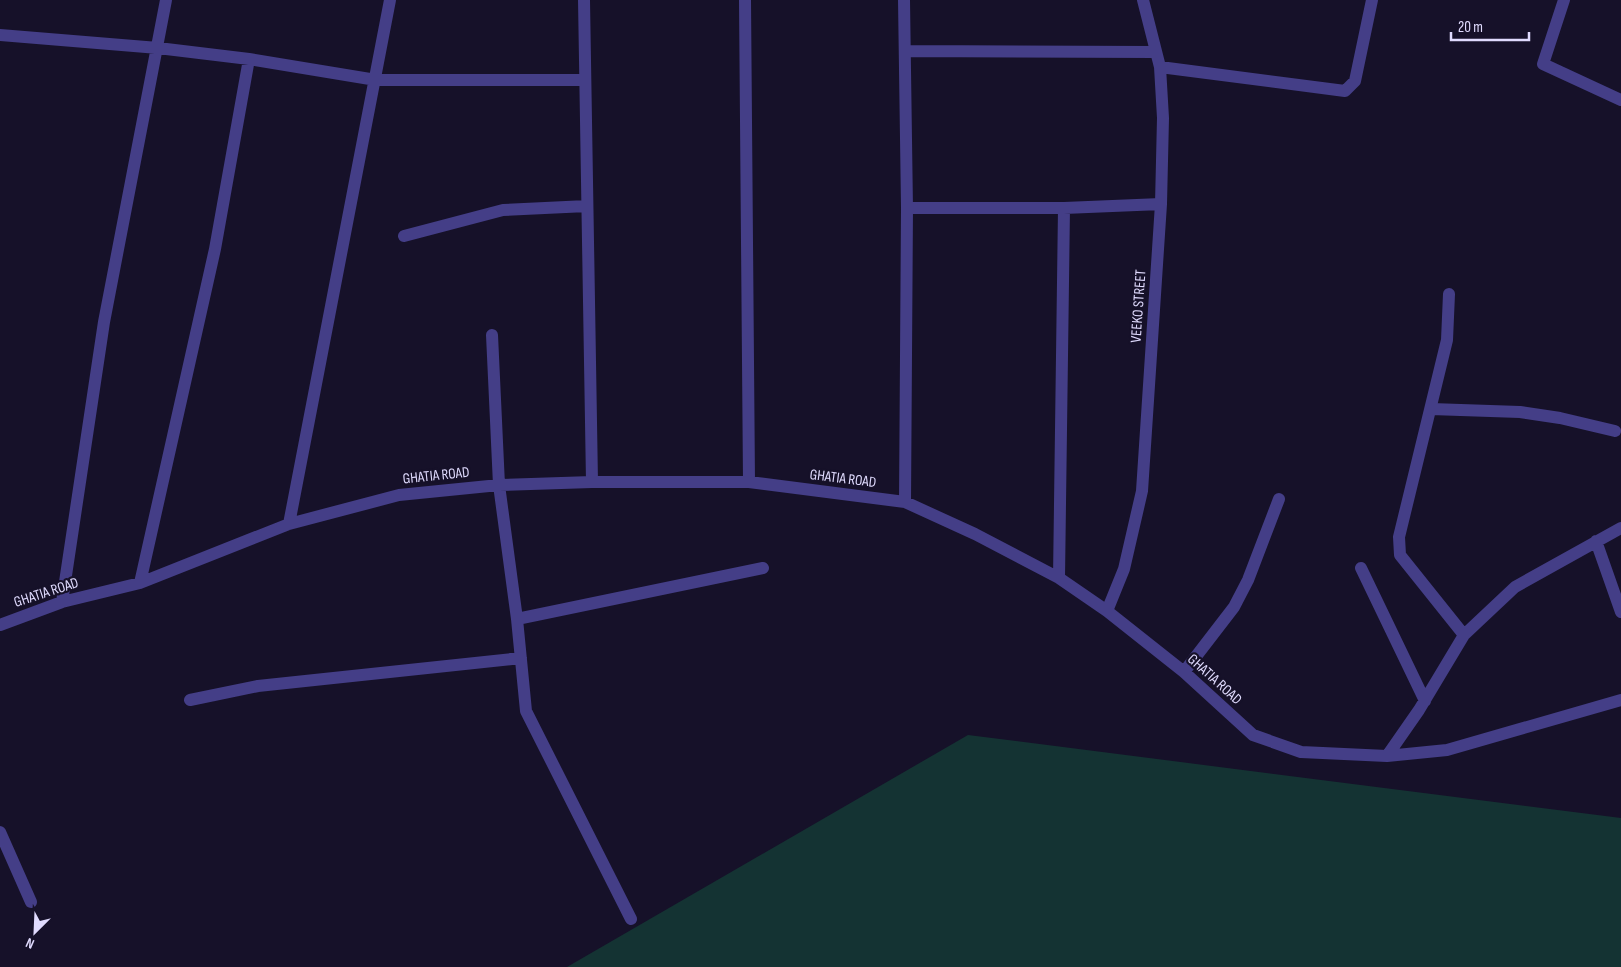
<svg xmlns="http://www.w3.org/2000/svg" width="1621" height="967" viewBox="0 0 1621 967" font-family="'Sofia Sans Condensed',sans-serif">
  <rect width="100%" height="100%" fill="#161129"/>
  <path fill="#143333" d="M968,735L1621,818V967H567Z"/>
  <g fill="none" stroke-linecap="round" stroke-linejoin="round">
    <path stroke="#443e87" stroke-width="12" d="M584,0L592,482
      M745,0L749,482
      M904,0L907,208L905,502
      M1564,0L1543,64L1621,100
      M0,35L158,48L249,59L215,249L140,583
      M905,51L1155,52
      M249,59L376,80H584
      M1160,67L1345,91L1355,81L1372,0
      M907,208H1064L1161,204
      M404,236L503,210L587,206
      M1449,294L1447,340L1399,537L1400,555L1464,635
      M492,335L499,485L517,619L526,711L631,919
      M1431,409L1520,412L1560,418L1615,431
      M289,524L390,0
      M1596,541L1621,612
      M1361,568L1425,701
      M1059,578L1064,208
      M62,602L104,322L166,0
      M1107,611L1124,569L1142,491L1161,204L1163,118L1160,67L1143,0
      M517,619L763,568
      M0,625L62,602L140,583L289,524L399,495L499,485L592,482H749L905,502L975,534L1059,578L1107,611L1184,672L1253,735L1301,752L1387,756L1447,750L1621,700
      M1184,672L1234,607L1248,580L1279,499
      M190,700L258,686L521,658
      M1387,756L1419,710L1464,635L1515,587L1621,528
      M0,832L31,902"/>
  </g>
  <g text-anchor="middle" stroke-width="4.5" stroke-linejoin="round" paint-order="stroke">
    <g font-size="15" fill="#e0dbfe" stroke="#161129">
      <text transform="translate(1138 306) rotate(-86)" y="5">VEEKO STREET</text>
      <text transform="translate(436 475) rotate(-6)" y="5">GHATIA ROAD</text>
      <text transform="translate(843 478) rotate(7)" y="5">GHATIA ROAD</text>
      <text transform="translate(46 592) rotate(-18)" y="5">GHATIA ROAD</text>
      <text transform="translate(1215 679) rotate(42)" y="5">GHATIA ROAD</text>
    </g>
  </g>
  <g transform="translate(35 932) rotate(204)" stroke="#161129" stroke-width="4" paint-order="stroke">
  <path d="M0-4L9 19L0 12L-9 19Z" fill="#e0dbfe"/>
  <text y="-8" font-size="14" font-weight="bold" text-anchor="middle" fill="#e0dbfe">N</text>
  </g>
  <path d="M1451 32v8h78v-8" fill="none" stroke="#e0dbfe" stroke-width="2.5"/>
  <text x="1458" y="32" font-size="15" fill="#e0dbfe" stroke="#161129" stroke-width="4" paint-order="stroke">20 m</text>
</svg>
